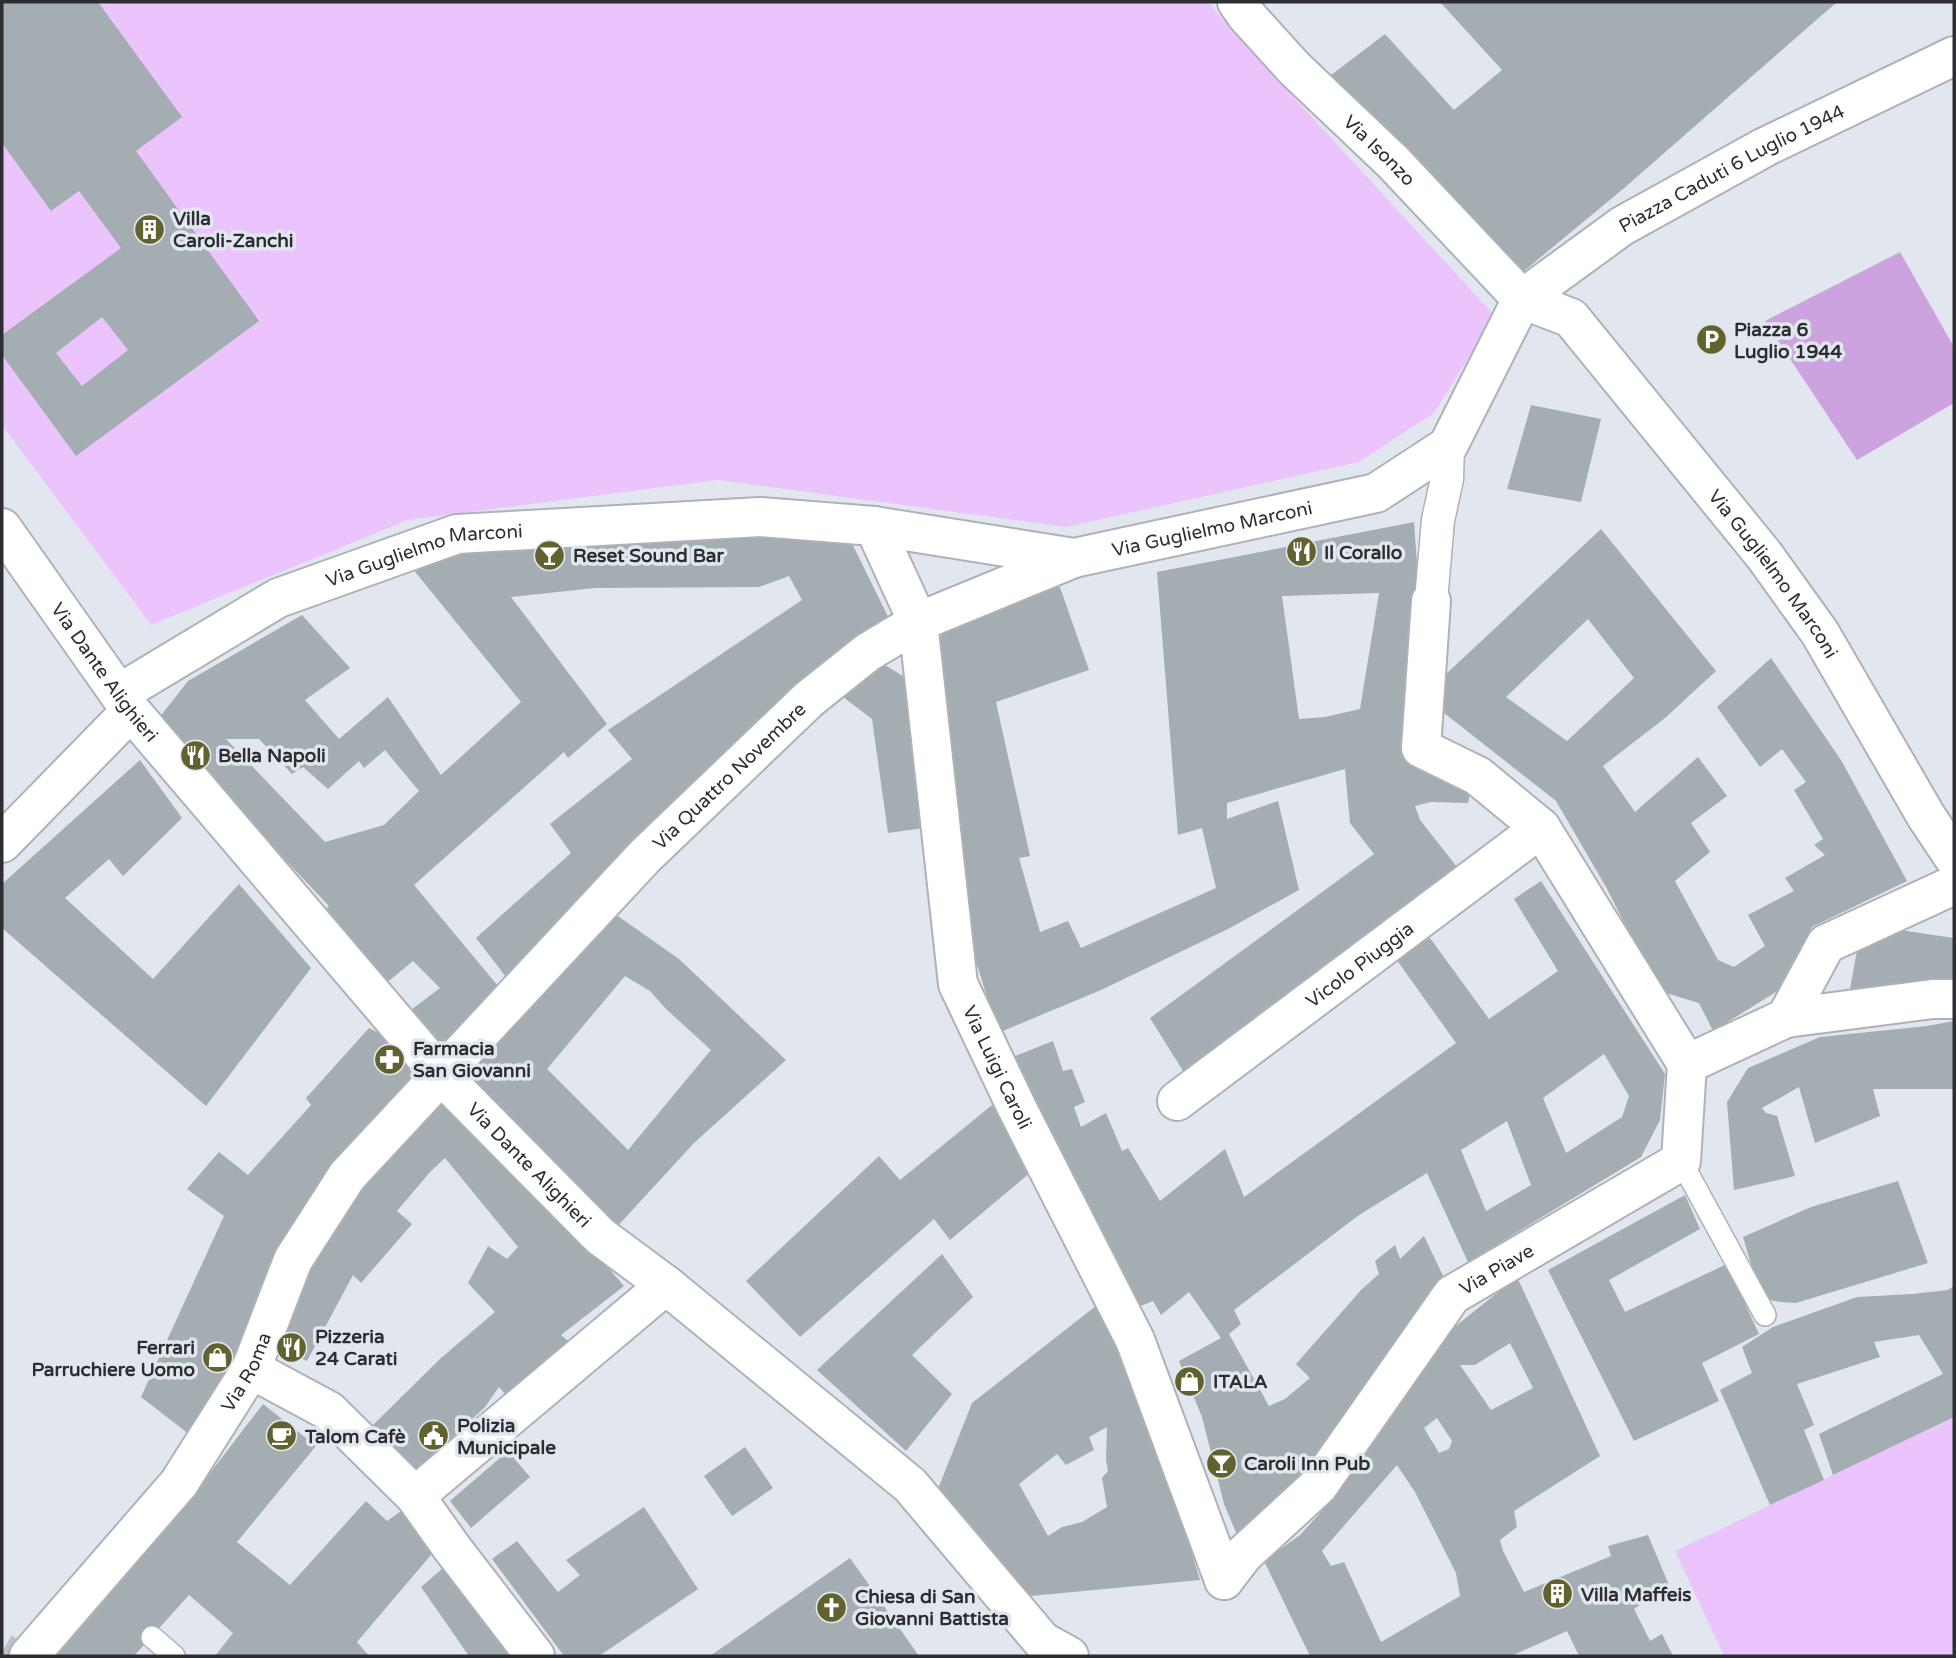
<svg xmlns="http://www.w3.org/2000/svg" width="1956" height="1658" viewBox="0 0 1956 1658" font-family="'Varela Round',sans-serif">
  <rect width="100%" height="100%" fill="#e2e7ef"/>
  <path fill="#ecc4fd" d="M2,2H1208L1230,28L1495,316L1434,413L1359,462L1066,527L718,480L408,520L151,625L2,425Z
    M1954,1417V1656H1724L1675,1551Z"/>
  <path fill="#cca3de" d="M1900,252L1954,347V403L1857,460L1765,321Z"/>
  <path fill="#a4adb1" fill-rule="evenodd" d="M2,2H98L182,117L136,151L259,321L76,456L2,355V335L121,248L79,191L51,211L2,143ZM102,317L128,350L82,386L56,353Z
    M1440,2H1837L1623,189L1524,271L1326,79L1385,34L1454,110L1502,70Z
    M1531,405L1601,419L1581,502L1507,489Z
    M1414,522L1419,592L1409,699L1472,783L1468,803L1431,802L1415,806L1420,820L1461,872L1188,1079L1150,1018L1374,854L1350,823L1345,769L1227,803V819L1278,801L1299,890L1228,929L1101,990L998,1033L960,909L958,872L966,870L933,706L931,658L946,626L1056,576L1089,670L996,702L1030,856L1019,858L1040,932L1068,921L1081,948L1216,888L1202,828L1178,835L1157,572ZM1379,593L1360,709L1325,717L1299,719L1282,596Z
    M1601,529L1716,671L1665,718L1603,766L1635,812L1698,757L1727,796L1691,823L1710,852L1675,881L1718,960L1734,967L1765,946L1748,915L1794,891L1785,878L1825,855L1814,845L1823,839L1794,790L1806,782L1782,749L1760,767L1717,707L1771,658L1841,760L1907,881L1812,927L1784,987L1713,1031L1699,1003L1666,993L1637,948L1606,887L1556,801L1439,709L1445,675ZM1588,619L1634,678L1567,741L1506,697Z
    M846,531L894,629L513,986L476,938L571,853L550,824L632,759L608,730L802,600L789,576L759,587L595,588L511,597L607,724L568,758L564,752L414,885L503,992L443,1063L403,1016L440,988L413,961L379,989L319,915L329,906L155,723L188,681L302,615L350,668L305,700L339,739L388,697L441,775L521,702L408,563L516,536ZM226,739H259L292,774L303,767L328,789L359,761L364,768L385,750L419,791L384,825L325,842Z
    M883,664L913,682L931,827L888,833L872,719L843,697Z
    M140,760L182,818L123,876L109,859L65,898L153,979L239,884L311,968L206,1106L2,928V884Z
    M1541,881L1665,1074L1660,1120L1641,1157L1468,1262L1427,1173L1359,1215L1234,1310L1241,1324L1229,1334L1269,1406L1285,1399L1310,1378L1296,1364L1362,1289L1379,1274L1375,1261L1395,1245L1400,1259L1424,1236L1446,1282L1339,1437L1244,1551L1224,1504L1202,1417L1179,1361L1221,1338L1189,1292L1161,1315L1153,1301L1133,1309L1013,1057L1053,1041L1063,1071L1072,1069L1085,1102L1074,1107L1081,1127L1106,1113L1122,1151L1128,1148L1160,1201L1225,1149L1244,1197L1456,1043L1396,959L1430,938L1489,1019L1558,971L1514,899ZM1604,1054L1629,1096L1622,1117L1566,1153L1543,1098ZM1507,1121L1531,1185L1486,1211L1461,1150Z
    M605,907L679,959L786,1060L694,1143L613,1231L459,1078ZM625,976L650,991L666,1009L711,1050L628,1150L547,1069Z
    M1893,929L1954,938V993L1848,1000L1858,945Z
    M1954,1021V1089H1873L1880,1116L1815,1143L1799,1087L1762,1108L1766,1113L1777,1116L1795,1176L1734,1190L1727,1102L1748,1068L1820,1037L1927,1026Z
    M369,1028L386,1037L421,1079L199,1442L141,1397L224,1216L187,1189L219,1152L248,1175L311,1105L306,1098Z
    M444,1095L581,1236L624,1286L561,1335L568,1341L505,1394L499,1387L485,1407L415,1473L373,1425L441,1358L495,1312L468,1283L488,1246L507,1259L518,1247L445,1158L430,1172L397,1211L412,1224L361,1283L353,1275L307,1361L272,1344L315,1242Z
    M1002,1097L1037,1167L950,1240L934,1219L800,1337L746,1281L879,1156L900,1180Z
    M1898,1181L1928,1263L1796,1303L1780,1302L1761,1298L1743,1237L1811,1207Z
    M1685,1195L1700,1229L1609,1280L1625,1312L1727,1264L1759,1334L1702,1363L1719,1401L1634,1441L1548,1270Z
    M942,1254L973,1297L912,1355L952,1394L906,1451L817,1370Z
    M1517,1277L1600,1456L1514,1511L1517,1527L1500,1540L1503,1551L1524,1592L1611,1556L1608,1546L1648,1535L1669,1585L1634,1609L1650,1641L1662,1634L1673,1656H1579L1567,1631L1511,1656H1310L1264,1561L1300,1535L1331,1501L1452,1329ZM1510,1343L1533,1388L1491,1410L1460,1365H1475ZM1437,1418L1452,1441L1449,1449L1439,1453L1424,1428ZM1397,1465L1415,1492L1456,1573L1460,1596L1381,1642L1344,1562L1331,1566L1322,1551Z
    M1954,1286V1417L1833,1475L1819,1434L1943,1374L1919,1335L1874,1342L1880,1357L1797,1384L1814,1425L1804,1430L1824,1480L1770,1505L1720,1390L1752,1373L1742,1347L1773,1327L1857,1297L1912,1294L1948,1290Z
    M1101,1302L1134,1362L1200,1580L1031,1596L934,1499L972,1403ZM1107,1427L1106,1460L1108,1471L1102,1478L1107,1507L1082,1522L1062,1527L1048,1536L1019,1484L1057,1454L1066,1465L1094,1450L1089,1437Z
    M263,1404L316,1446L237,1542L290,1585L366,1501L387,1521L408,1506L436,1549L357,1642L369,1656H215L233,1633L189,1595L134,1656H42L197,1490Z
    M745,1447L773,1488L732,1516L704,1476Z
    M508,1451L530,1477L471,1528L450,1501Z
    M644,1507L698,1589L599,1656H564L492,1559L517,1541L558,1592L580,1575L566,1560Z
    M850,1558L919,1656H710Z
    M449,1563L513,1656H469L421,1587Z"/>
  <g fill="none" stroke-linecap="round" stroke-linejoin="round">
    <path stroke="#bec2c9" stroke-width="38" stroke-dasharray="38 19" stroke-linecap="butt" d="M2,1652L9,1656"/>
    <defs>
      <path id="service" d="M1681,1161L1765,1315
        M152,1637L174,1656"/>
      <path id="pedestrian" d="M1431,601L1438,520L1447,479L1448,446"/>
      <g id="minor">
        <path id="s1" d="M1237,2L1246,15L1294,68L1393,162L1522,299L1571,318L1764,555L1820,633L1926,816L1954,858"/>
        <path id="s2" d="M874,526L918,622L958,984L1017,1108L1135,1340L1224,1580"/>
        <path id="s3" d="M2,528L131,711L442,1076L600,1236L666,1285L910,1485L1042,1641L1069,1656"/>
        <path d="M1431,601L1421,748L1478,776L1541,828L1687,1064"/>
        <path id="s4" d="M120,693L278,598L457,534L760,517L874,526L1074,558L1376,493L1448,446L1522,299L1622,226L1765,147L1954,56"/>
        <path d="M2,843L131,711"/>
        <path d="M1786,1018L1933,999H1954"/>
        <path id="s5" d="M1177,1101L1541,828"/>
        <path d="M251,1369L329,1411L415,1496L452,1548L535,1656"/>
        <path d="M415,1496L666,1285"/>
        <path id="s6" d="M1224,1580L1244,1554L1318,1486L1452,1295L1681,1161L1687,1064L1786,1018L1826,944L1954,885"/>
        <path id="s7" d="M29,1656L179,1483L251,1369L293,1260L347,1176L645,856L809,699L868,652L918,622L1074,558"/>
      </g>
    </defs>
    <use href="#service" stroke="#adb2ba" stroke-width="24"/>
    <use href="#pedestrian" stroke="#adb2ba" stroke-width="35"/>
    <use href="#minor" stroke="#adb2ba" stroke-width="42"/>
    <use href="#service" stroke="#fff" stroke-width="21"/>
    <use href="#pedestrian" stroke="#fff" stroke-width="32"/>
    <use href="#minor" stroke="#fff" stroke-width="38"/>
  </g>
  <defs>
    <symbol id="building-disc" viewBox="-11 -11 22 22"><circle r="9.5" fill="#62622f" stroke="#e2e7ef"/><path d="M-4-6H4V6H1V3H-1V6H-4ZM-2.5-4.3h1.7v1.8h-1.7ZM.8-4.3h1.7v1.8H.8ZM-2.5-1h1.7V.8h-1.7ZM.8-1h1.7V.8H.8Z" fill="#fff"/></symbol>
    <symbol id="parking-disc" viewBox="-11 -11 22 22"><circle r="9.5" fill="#62622f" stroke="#e2e7ef"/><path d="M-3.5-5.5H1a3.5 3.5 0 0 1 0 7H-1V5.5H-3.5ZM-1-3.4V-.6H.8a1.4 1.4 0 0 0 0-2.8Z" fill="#fff"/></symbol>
    <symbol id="restaurant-disc" viewBox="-11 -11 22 22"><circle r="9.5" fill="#62622f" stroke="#e2e7ef"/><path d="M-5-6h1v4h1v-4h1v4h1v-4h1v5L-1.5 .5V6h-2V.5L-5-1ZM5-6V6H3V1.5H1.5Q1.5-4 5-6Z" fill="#fff"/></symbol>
    <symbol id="bar-disc" viewBox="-11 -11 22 22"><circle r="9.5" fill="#62622f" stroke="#e2e7ef"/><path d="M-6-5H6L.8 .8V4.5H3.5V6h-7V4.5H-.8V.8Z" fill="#fff"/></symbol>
    <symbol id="pharmacy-disc" viewBox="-11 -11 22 22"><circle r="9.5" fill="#62622f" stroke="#e2e7ef"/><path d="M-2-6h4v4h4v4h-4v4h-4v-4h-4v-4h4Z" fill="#fff"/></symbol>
    <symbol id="shop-disc" viewBox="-11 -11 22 22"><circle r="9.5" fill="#62622f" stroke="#e2e7ef"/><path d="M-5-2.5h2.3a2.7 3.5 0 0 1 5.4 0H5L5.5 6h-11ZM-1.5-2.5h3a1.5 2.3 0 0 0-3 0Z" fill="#fff"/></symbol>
    <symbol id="cafe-disc" viewBox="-11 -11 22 22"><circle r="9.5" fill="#62622f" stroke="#e2e7ef"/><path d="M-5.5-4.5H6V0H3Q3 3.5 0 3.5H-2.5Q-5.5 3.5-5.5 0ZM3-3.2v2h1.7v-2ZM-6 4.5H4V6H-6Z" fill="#fff"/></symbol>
    <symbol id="civic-disc" viewBox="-11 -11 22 22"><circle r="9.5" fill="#62622f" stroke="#e2e7ef"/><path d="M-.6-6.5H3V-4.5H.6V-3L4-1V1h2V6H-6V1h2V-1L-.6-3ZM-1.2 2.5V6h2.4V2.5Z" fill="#fff"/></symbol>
    <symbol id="church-disc" viewBox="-11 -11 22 22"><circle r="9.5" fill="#62622f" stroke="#e2e7ef"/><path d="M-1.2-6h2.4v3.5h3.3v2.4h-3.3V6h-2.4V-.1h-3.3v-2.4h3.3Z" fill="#fff"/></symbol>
  </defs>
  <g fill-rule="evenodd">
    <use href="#building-disc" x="132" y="212" width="35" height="35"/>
    <use href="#parking-disc" x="1694" y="322" width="35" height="35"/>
    <use href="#restaurant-disc" x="1284" y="534" width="35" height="35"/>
    <use href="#bar-disc" x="532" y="538" width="35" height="35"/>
    <use href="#restaurant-disc" x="178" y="738" width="35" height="35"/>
    <use href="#pharmacy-disc" x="372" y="1042" width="35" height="35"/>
    <use href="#restaurant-disc" x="274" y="1330" width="35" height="35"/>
    <use href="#shop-disc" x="200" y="1340" width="35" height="35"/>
    <use href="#shop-disc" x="1172" y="1364" width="35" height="35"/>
    <use href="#cafe-disc" x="264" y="1418" width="35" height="35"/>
    <use href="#civic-disc" x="416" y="1418" width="35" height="35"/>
    <use href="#bar-disc" x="1204" y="1446" width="35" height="35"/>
    <use href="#building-disc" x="1540" y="1576" width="35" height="35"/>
    <use href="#church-disc" x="814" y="1590" width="35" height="35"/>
  </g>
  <g text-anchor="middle" stroke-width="7" stroke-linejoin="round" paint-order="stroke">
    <g font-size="19" fill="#2c2e31" stroke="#e2e7ef">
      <text dy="7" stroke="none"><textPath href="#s1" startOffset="206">Via Isonzo</textPath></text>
      <text dy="7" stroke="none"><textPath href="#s4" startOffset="1802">Piazza Caduti 6 Luglio 1944</textPath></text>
      <text dy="7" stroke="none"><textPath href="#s4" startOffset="1136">Via Guglielmo Marconi</textPath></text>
      <text dy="7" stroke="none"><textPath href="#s4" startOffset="338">Via Guglielmo Marconi</textPath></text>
      <text dy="7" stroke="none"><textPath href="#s1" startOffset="791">Via Guglielmo Marconi</textPath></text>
      <text dy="7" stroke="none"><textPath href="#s3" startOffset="177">Via Dante Alighieri</textPath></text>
      <text dy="7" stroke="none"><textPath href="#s7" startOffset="1134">Via Quattro Novembre</textPath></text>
      <text dy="7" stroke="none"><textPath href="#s5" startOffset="228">Vicolo Piuggia</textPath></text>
      <text dy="7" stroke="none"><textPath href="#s2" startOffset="562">Via Luigi Caroli</textPath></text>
      <text dy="7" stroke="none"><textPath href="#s3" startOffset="828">Via Dante Alighieri</textPath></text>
      <text dy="7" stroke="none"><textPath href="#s6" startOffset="418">Via Piave</textPath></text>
      <text dy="7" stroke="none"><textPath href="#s7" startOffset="359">Via Roma</textPath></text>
    </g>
    <g font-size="19" font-weight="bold" fill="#2c2e31" stroke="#e2e7ef" text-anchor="start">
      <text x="173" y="225">Villa<tspan x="173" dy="22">Caroli-Zanchi</tspan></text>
      <text x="1734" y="336">Piazza 6<tspan x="1734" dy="22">Luglio 1944</tspan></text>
      <text x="1324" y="559">Il Corallo</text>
      <text x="573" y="562">Reset Sound Bar</text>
      <text x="218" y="762">Bella Napoli</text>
      <text x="413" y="1055">Farmacia<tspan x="413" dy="22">San Giovanni</tspan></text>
      <text x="315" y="1343">Pizzeria<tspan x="315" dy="22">24 Carati</tspan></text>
      <text x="195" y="1354" text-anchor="end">Ferrari<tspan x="195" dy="22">Parruchiere Uomo</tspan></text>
      <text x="1213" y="1388">ITALA</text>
      <text x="457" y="1432">Polizia<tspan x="457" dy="22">Municipale</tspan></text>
      <text x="305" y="1443">Talom Cafè</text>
      <text x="1244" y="1470">Caroli Inn Pub</text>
      <text x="1581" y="1601">Villa Maffeis</text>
      <text x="855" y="1603">Chiesa di San<tspan x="855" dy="22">Giovanni Battista</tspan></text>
    </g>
  </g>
  <rect width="1956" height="1658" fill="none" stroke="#2c2e31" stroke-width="7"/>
</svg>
